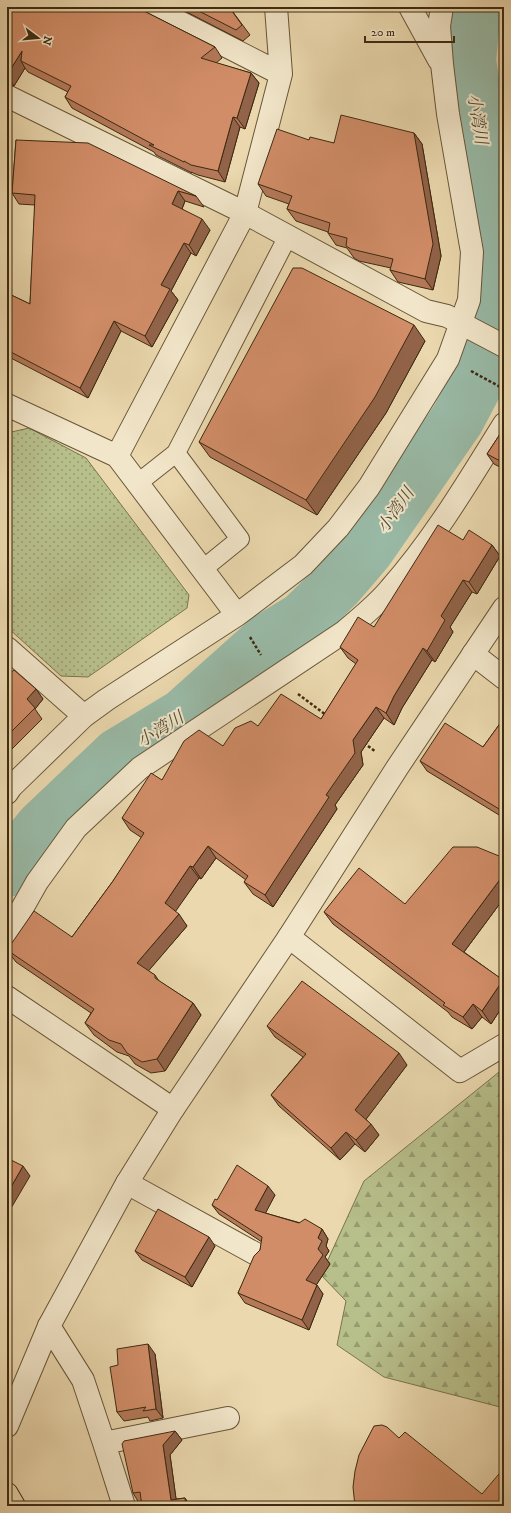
<svg xmlns="http://www.w3.org/2000/svg" width="511" height="1513" viewBox="0 0 511 1513" font-family="'IM FELL DW Pica','Noto Serif JP',serif">
  <defs>
    <pattern id="forest-firs" width="22" height="20" patternUnits="userSpaceOnUse"><rect width="22" height="20" fill="#b7bf8b"/><path d="M5 1l3.5 6h-7zM16 11l3.5 6h-7z" fill="#969b70"/></pattern>
    <pattern id="park-dots" width="8" height="8" patternUnits="userSpaceOnUse"><rect width="8" height="8" fill="#b7bf8b"/><path d="M2 2h.1M6 6h.1" fill="none" stroke="#969b70" stroke-width="1.8" stroke-linecap="round"/></pattern>
  </defs>
  <rect width="100%" height="100%" fill="#ebd8ae"/>
  <filter id="stains"><feTurbulence type="fractalNoise" baseFrequency=".005" numOctaves="4"/><feColorMatrix values="0 0 0 0 .2 0 0 0 0 .09 0 0 0 0 .02 0 0 0 .5 -.17"/></filter>
  <radialGradient id="worn" r=".72"><stop offset=".6" stop-color="#630" stop-opacity="0"/><stop offset="1" stop-color="#630" stop-opacity=".3"/></radialGradient>
  <path fill="url(#forest-firs)" stroke="#7a744e" d="M504,1068V1408L384,1377L337,1345L346,1301L321,1275L364,1181Z"/>
  <path fill="url(#park-dots)" stroke="#7a744e" d="M29,428L86,458L189,595L187,608L88,677L61,676L7,627V433Z"/>
  <g fill="none" stroke-linecap="round" stroke-linejoin="round">
    <path stroke="#99baa7" stroke-width="54" d="M7,870L42,827L118,755L184,715L269,639L302,619L337,585L367,550L457,420L475,386L495,326L501,289L497,228L469,61L474,7"/>
    <defs>
      <path id="service" d="M176,453L240,539L203,569
        M138,483L176,453L288,236"/>
      <path id="minor" d="M150,7L281,74
        M410,7L439,60
        M7,96L245,213L426,311L447,316L504,346
        M7,405L117,456L237,615
        M117,456L245,213L281,74L276,7
        M7,648L84,716
        M473,654L504,678
        M7,793L11,787L84,716L106,700L237,615L303,565L338,528L369,487L448,359L469,300L472,252L448,114L442,64L439,26L442,7
        M7,935L37,882L76,828L140,768L344,632C360,618 377,605 390,589C435,538 469,480 504,424
        M289,937L460,1071L504,1045
        M7,997L173,1109
        M127,1183L256,1254
        M49,1326L83,1380L104,1443L124,1506
        M104,1443L228,1418"/>
      <path id="tertiary" d="M7,1426L49,1326L127,1183L173,1109L289,937L397,768L504,608"/>
      <path id="trunk" d="M7,1494L14,1506"/>
    </defs>
    <use href="#service" stroke="#685638" stroke-width="20"/>
    <use href="#minor" stroke="#685638" stroke-width="24"/>
    <use href="#tertiary" stroke="#685638" stroke-width="24"/>
    <use href="#trunk" stroke="#3d2a11" stroke-width="24"/>
    <path stroke="#3d2a11" stroke-width="2.5" stroke-dasharray="3 2" stroke-linecap="butt" d="M471,371L504,389
      M250,637L261,655
      M298,694L326,715
      M364,743L376,752"/>
    <use href="#service" stroke="#f2e6ca" stroke-width="18"/>
    <use href="#minor" stroke="#f2e6ca" stroke-width="22"/>
    <use href="#tertiary" stroke="#f2e6ca" stroke-width="22"/>
    <use href="#trunk" stroke="#ebd8ae" stroke-width="22"/>
  </g>
  <path fill="#b47959" stroke="#3d2a11" d="M7,7H138V8L215,47L222,58L216,63L251,73L259,83L245,129L240,127L225,182L198,175L191,172L192,173L156,155L154,152L72,108L65,97L68,92L28,72L25,68L14,86L7,84Z
    M177,7H251L230,8L250,35L243,41Z
    M414,133L422,144L441,256L433,290L398,282L390,270L391,268L359,261L354,258L347,248L336,245L328,233V232L296,221L287,209L289,204L266,196L258,184L309,140L334,143Z
    M16,140L196,196L204,207L185,201L182,209L210,230L196,256L191,253L171,291L178,300L152,347L121,331L88,398L7,356V293L30,304L35,205L19,204L12,193Z
    M425,341L386,413L317,515L210,457L199,442Z
    M504,428V469L494,464L487,454Z
    M463,540L492,545L500,556L477,594L472,592L450,627L453,632L435,662L432,660L402,708L394,725L384,718L361,752L363,765L335,805L337,809L273,907L253,894L244,882L246,880L216,858L201,879L199,878L175,911L187,926L148,971L155,975L159,981L193,1003L201,1015L165,1071L151,1073L135,1064L129,1056L117,1052L94,1035L85,1023L91,1013L16,962L7,950L72,937L113,881L142,838L130,830L122,818L162,780L223,746L258,726L321,719L356,664L348,658L340,647L374,627Z
    M7,676L36,689L43,699L35,709L42,719L7,754Z
    M504,718V818L427,771L420,761L483,747Z
    M504,858V898L464,952L504,981V1004L491,1024L482,1017L472,1029L452,1017L448,1012L333,924L324,912L405,904Z
    M267,1026L407,1065L366,1119L379,1135L365,1152L355,1144L340,1160L279,1106L271,1095L303,1057L275,1037Z
    M275,1195L265,1213L322,1229L328,1239L326,1246L329,1251L325,1257L330,1264L316,1285L323,1294L309,1330L245,1303L238,1293L260,1250L262,1242L219,1214L212,1205L217,1200Z
    M215,1246L192,1287L142,1260L135,1251Z
    M155,1354L163,1418L150,1421L148,1417L124,1421L117,1412L118,1365Z
    M175,1431L182,1440L170,1455L176,1499L185,1498L190,1506H142L141,1502L139,1503L133,1493Z"/>
  <path fill="#926349" stroke="#3d2a11" d="M22,51L21,61L25,68L14,86L7,75Z
    M251,73L259,83L245,129L237,118Z
    M233,117L240,127L225,182L218,171Z
    M414,133L422,144L441,256L433,290L425,279Z
    M178,191L185,201L180,214L172,204Z
    M202,219L210,230L196,256L189,245Z
    M184,243L191,253L171,291L178,300L152,347L145,336L161,285Z
    M114,321L121,331L88,398L80,388Z
    M414,325L425,341L386,413L317,515L306,500Z
    M492,545L500,556L477,594L469,582Z
    M463,580L472,592L450,627L453,632L435,662L427,651L441,616Z
    M423,648L432,660L402,708L394,725L386,713L394,696Z
    M36,689L43,699L35,709L27,699Z
    M376,707L384,718L361,752L363,765L335,805L337,809L273,907L265,895L326,795L353,740Z
    M208,846L216,858L201,879L193,867Z
    M190,866L199,878L173,915L165,903Z
    M504,874V898L461,956L452,944Z
    M179,914L187,926L145,975L137,963Z
    M503,980L504,981V1004L491,1024L482,1011Z
    M193,1003L201,1015L165,1071L157,1059Z
    M473,1004L482,1017L472,1029L463,1017Z
    M399,1053L407,1065L364,1122L355,1110Z
    M371,1124L379,1135L365,1152L356,1140Z
    M346,1132L355,1144L340,1160L331,1148Z
    M23,1166L30,1176L7,1215V1194Z
    M268,1186L275,1195L262,1220L255,1210Z
    M322,1229L328,1239L326,1246L329,1251L325,1257L330,1264L313,1290L306,1280L318,1249V1238Z
    M209,1237L215,1246L192,1287L185,1277Z
    M317,1285L323,1294L309,1330L302,1320Z
    M148,1344L155,1354L163,1418L156,1409Z
    M175,1431L182,1440L170,1455L177,1506L171,1500L163,1445Z
    M185,1498L190,1506H186Z"/>
  <path fill="#d18d68" stroke="#3d2a11" d="M7,7H136L215,47L201,58L251,73L237,118L233,117L218,171L191,165L184,161V162L149,145H154L65,97L71,86L21,61L22,51L7,75Z
    M191,7H229L242,25L236,30Z
    M341,115L414,133L433,244L425,279L390,270L393,259L351,249L346,246L347,238L328,233L330,223L287,209L292,196L258,184L277,129L309,140L310,137L334,143Z
    M16,140L88,143L196,196L178,191L172,204L202,219L189,245L184,243L161,285L170,289L145,336L114,321L80,388L7,350V293L30,304L35,195L12,193Z
    M293,268H302L414,325L375,397L306,500L199,442Z
    M504,428V463L487,454Z
    M438,525L463,540L469,530L492,545L469,582L463,580L441,616L445,620L427,651L423,648L394,696L386,713L376,707L353,740L355,753L326,795L329,797L265,895L244,882L248,876L208,846L193,867L190,866L165,903L179,914L137,963L155,975V978L193,1003L157,1059L142,1062L127,1053L121,1044L109,1040L85,1023L94,1009L7,950L34,911L72,937L113,881L144,833L122,818L151,773L162,780L184,741L199,730L223,746L235,728L251,721L258,726L281,694L321,719L358,660L340,647L358,617L374,627Z
    M14,670L36,689L27,699L35,708L7,736V676Z
    M504,718V812L420,761L445,723L483,747Z
    M453,847H477L504,858V874L452,944L503,980L482,1011L473,1004L463,1017L443,1005L445,1003L324,912L359,868L405,904Z
    M302,981L399,1053L355,1110L371,1124L356,1140L346,1132L331,1148L271,1095L306,1054L267,1026Z
    M7,1158L23,1166L7,1194Z
    M237,1165L268,1186L255,1210L299,1223L305,1219L322,1229L318,1238L322,1241L318,1249L323,1255L306,1280L317,1285L302,1320L238,1293L254,1256L260,1250L262,1237L212,1205L215,1199L217,1200Z
    M158,1209L209,1237L185,1277L135,1251Z
    M148,1344L156,1409L143,1411L146,1407L117,1412L110,1367L118,1365L117,1349Z
    M382,1425L387,1427L399,1438L405,1432L482,1494L504,1468V1506H355L353,1487L355,1471L359,1455L374,1426Z
    M175,1431L163,1445L171,1500L185,1498L186,1506H142L140,1492L133,1493L122,1444L124,1441Z"/>
  <g text-anchor="middle" stroke-width="4" stroke-linejoin="round" paint-order="stroke">
    <g font-size="17" font-style="italic" fill="#544e36" stroke="#f2e6ca">
      <text transform="translate(478 119) rotate(81)" y="6">小湾川</text>
      <text transform="translate(395 510) rotate(-55)" y="6">小湾川</text>
      <text transform="translate(160 729) rotate(-32)" y="6">小湾川</text>
    </g>
  </g>
  <rect width="511" height="1513" fill="none" stroke="#ebd8ae" stroke-width="24"/>
  <rect x="8" y="8" width="495" height="1497" fill="none" stroke="#3d2a11" stroke-width="2"/>
  <rect x="12" y="12" width="487" height="1489" fill="none" stroke="#3d2a11"/>
  <g transform="translate(38 38) rotate(106)" stroke="#f2e6ca" stroke-width="3" paint-order="stroke">
  <path d="M0-3L7 15L0 10L-7 15Z" fill="#3d2a11"/>
  <text y="-6" font-size="11" font-weight="bold" text-anchor="middle" fill="#3d2a11">N</text>
  </g>
  <path d="M365 36v6h89v-6" fill="none" stroke="#3d2a11" stroke-width="2"/>
  <text x="371" y="36" font-size="12" fill="#3d2a11" stroke="#f2e6ca" stroke-width="3" paint-order="stroke">20 m</text>
  <rect width="100%" height="100%" filter="url(#stains)"/>
  <rect width="100%" height="100%" fill="url(#worn)"/>
</svg>
